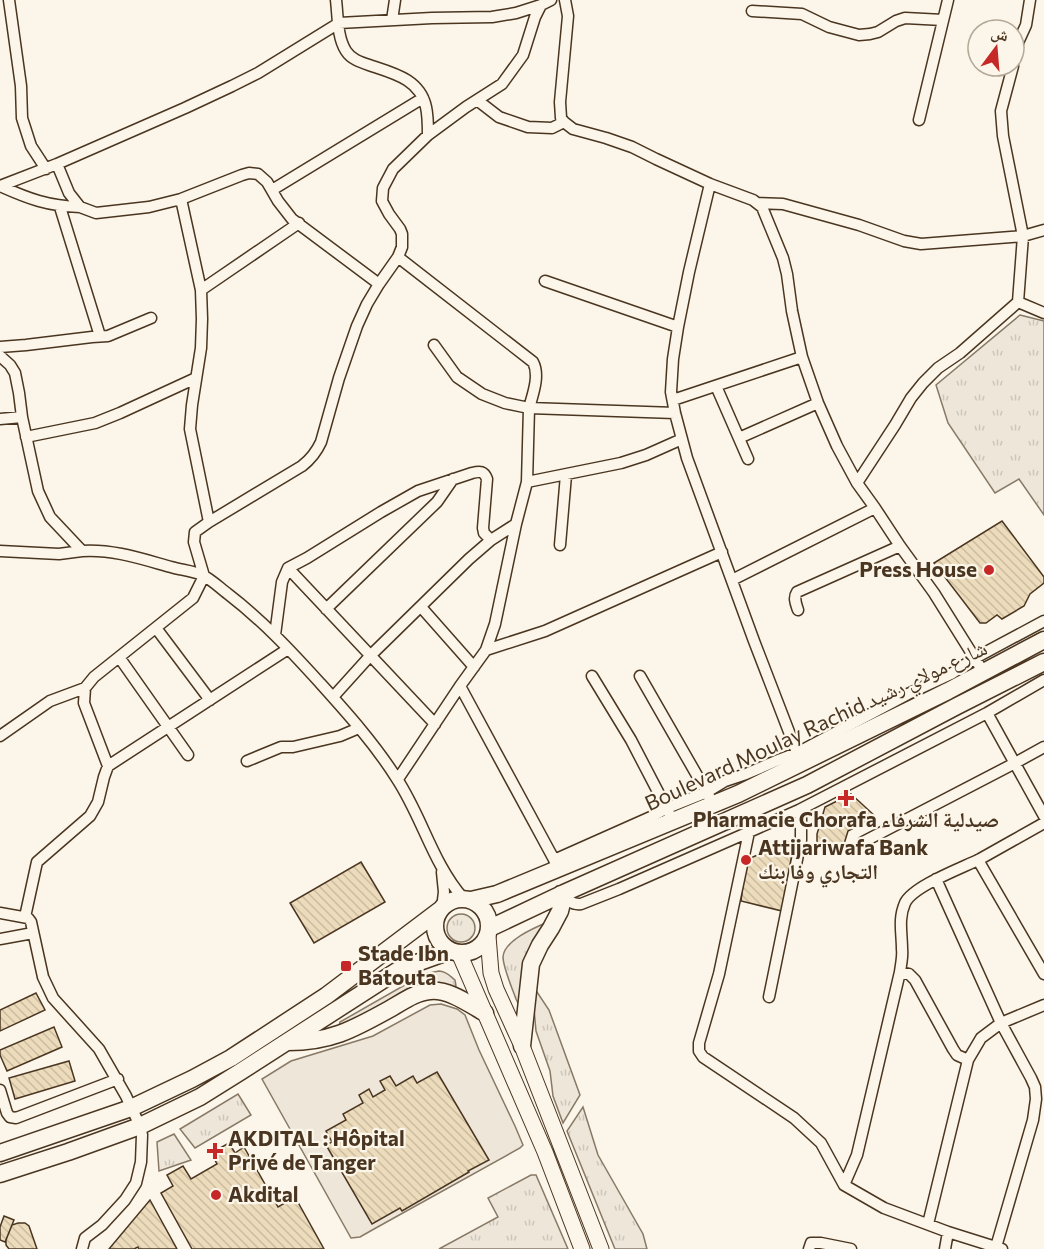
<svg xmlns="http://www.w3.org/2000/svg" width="1044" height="1249" viewBox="0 0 1044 1249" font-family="Commissioner,'Noto Naskh Arabic',sans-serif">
  <defs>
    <pattern id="grass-tufts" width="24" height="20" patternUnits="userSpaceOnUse" patternTransform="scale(1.5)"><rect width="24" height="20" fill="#ede6d9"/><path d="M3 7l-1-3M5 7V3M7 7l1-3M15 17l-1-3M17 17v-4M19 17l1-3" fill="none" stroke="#cdc6ba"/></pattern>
    <pattern id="building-back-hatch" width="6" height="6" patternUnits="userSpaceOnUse" patternTransform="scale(1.5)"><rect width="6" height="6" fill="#ecdcbc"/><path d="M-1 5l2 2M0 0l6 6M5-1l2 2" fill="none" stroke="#ccbda1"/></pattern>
  </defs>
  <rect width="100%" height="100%" fill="#fbf6e9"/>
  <path fill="url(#grass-tufts)" stroke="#887966" stroke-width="1.5" d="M1020,315L1044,321V515L1019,479L995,493L948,423L936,385Z
    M447 928a14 14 0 1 1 28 0a14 14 0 1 1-28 0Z
    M550,921L520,1002L518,1003L516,999C512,988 503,967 503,957C504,940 536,927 550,921Z
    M439,971C446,971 450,976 455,980L456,986L344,1029L339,1026L340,1022L424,974Z
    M535,989L549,1010L580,1095L563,1123L553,1096L550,1071L536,1031L534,1009Z
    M238,1094L251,1115L195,1148L180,1129Z
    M583,1107L598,1155L643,1234L647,1249H615L567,1131Z
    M174,1134L191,1160L159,1171L157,1142Z
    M531,1175H536L568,1249H439L498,1217L488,1198Z"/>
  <path fill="#ede6d9" stroke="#887966" stroke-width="1.5" d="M441,1004L457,1009L465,1015L479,1050L515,1126L523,1145L520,1148L374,1229L360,1237L351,1238L262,1079L291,1061L373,1036L430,1005Z"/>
  <path fill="url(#building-back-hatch)" stroke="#4a3520" stroke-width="1.5" d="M1002,521L1044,577V583L1030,594L1024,606L1002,619L997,615L986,623H980L934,563Z
    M851,794L875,816L848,831L844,844L817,845V834L825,807Z
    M787,842L794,844L782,911L741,901L746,860Z
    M361,862L385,902L314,943L290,903Z
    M36,993L45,1010L0,1031V1010Z
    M54,1027L62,1047L7,1071L0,1055V1050Z
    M69,1061L75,1081L15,1099L9,1078Z
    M437,1072L489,1160L468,1171L469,1172L402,1211L400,1208L372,1224L326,1145L332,1142L326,1131L346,1120L343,1114L363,1103L359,1095L369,1089L373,1097L385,1090L380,1081L390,1076L396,1086L413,1076L417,1083Z
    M229,1143L235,1153L244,1147L278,1207L295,1197L324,1249H192L161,1193L173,1186L167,1175L183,1166L191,1179L217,1164L211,1153Z
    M150,1200L177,1249H139L138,1247L134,1249H109Z
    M4,1216L14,1220L5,1242L0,1240V1227Z
    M18,1223H25L29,1226L37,1249H9L6,1245V1240L12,1225Z"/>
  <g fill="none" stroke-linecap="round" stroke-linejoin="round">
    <defs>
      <path id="street" d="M9,0L21,86L22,118L31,146L46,169
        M336,0C338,16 337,37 346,51C351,59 360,62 369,65C393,73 420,79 426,107C428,116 428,126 428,135
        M565,0L568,16L560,102L561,118L564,122L573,129L606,138L632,147L656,159L710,184L753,200L762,207L783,258L787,274L792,311L802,357L818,403L837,446L857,483L875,508L900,546L934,593L984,673
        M752,11L802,14L829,27L859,35L870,34L878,32L896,21L905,18L943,20
        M392,20L395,0
        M1014,58L1016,47L1026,25L1030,0
        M477,100L499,117L528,127L552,128L564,122
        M919,120L948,0
        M57,164L69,193L80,207L96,213L149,207L181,199L242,175L249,173L258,174L267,182L278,201L292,219L379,284
        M710,184L689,272L678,327L673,359L671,392L675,413L687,458L754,641L801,763
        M0,186L57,164L185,108L232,86L258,73L339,23L432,18L492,17L516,13L541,5
        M0,186C29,199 48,206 80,207
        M272,190L423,98
        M181,199L201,290L202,319L201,348L192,405L190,429L209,522
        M758,203L783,204L859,225L904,241L921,244L1011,237L1023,236L1044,230
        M60,207L100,336
        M398,257L533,362C540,375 533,394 529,408L675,413
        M545,281L678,327
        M201,290L299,223
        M1018,302L1044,313
        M0,347L26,345L92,337L108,336L151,318
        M0,356L10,365L15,373L19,393L22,417L38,491L50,517L82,551C113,549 142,559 171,567C181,570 193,571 202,575C211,579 220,588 228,594C262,620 291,651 320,683C347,713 375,744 397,779C422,817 433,864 463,898
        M716,386L748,459
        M673,400L802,357
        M0,419L22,417
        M26,437L95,423L120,413L196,378
        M739,438L818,403
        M527,482L621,463L646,455L682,439
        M857,483L895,425L911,398L923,383L938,368L960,353L1018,302L1023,236L1003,136L1001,111L1013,66
        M560,545L566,475
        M0,551L59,554L82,551
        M288,568L435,724
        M732,580L875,508
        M421,607L474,667
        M326,609L437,502L453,479
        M798,610C796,604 793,598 797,592L900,546
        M156,628L210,700
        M275,635L282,582L288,568L307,558L381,512L418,491L472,473C480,471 484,471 487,479L483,528L484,533L491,540
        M486,650L545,631L722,552
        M119,657L188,755
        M592,676L631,740L669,813
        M640,676L710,798
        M460,686L557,865
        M333,697L370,656L469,559L491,540L516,524
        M987,713L1044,816
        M0,736L50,701L85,688
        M247,761L281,747H293L340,736L359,728
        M108,766L84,703L85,688L94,677L193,598L204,576L194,542L195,532L209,522L302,466C311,459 316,453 321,442L339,378L357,326L367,304L379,284L398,257L402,247V234L400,229L389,214L382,201L383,188L393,169L428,135L466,107L502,84L523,55L535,17L541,5L551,0
        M398,779L460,686L486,650L495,624L516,524L527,482L529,408L505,403L482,394L457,377L434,345
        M749,832L719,974L699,1043V1051L703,1057L794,1118L821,1143L844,1185L884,1208L948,1232L1002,1249
        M863,842L1015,763L1044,747
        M554,860L653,816L667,808L707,792L725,781L746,774L776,761L797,753L908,694L951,674L975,658L1044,621
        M978,860L1044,974
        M936,879L1001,1023L1031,1078L1035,1087L1036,1099L1033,1120L996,1247
        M564,893C567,900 572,905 581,904L619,889L799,810L987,713L1044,680
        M442,908L444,892L442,872
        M0,913L28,918L31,922L43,977L53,998L99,1049L126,1096L140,1126L142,1135L141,1162L136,1183L125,1200L102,1225L85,1238L82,1249
        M25,917L37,862L90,816L98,802L104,777L108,766L288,649
        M0,939L33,933
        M900,972L909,974L915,980L953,1049L957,1055L968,1060
        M769,997L801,840V817L799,810
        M0,1090L7,1113L10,1117L16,1118L118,1079
        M844,1185L857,1155L900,972C901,964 903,956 902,949C902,933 898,919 905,903C913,886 962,868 980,859C1001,847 1023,835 1044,823
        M928,1224L968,1060L981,1038L1001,1023L1044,1005
        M809,1249L811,1243H821L851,1249
        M945,1249L948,1232"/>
      <path id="secondary" d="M488,936L491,973L496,989L522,1046L601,1249
        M459,953L545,1152L582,1249"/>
      <path id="primary" d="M435 926a27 27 0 1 1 54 0a27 27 0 1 1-54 0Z
        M471,900L497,894L738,794L948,691L1044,640
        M490,928L564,893L807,785L957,706L1044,662
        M288,1042C330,1042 352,1030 388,1010C401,1003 415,992 430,991C449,989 469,1004 485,1013
        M522,1046L531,964L540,945L551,928L560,911L562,903L561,894
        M0,1153L131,1108L192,1079L231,1058L326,996L440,910
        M0,1174L68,1152L140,1126L200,1097L240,1072L400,969L450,951"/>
    </defs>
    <use href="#street" stroke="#4a3520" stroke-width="13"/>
    <use href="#secondary" stroke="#4a3520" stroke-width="17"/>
    <use href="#primary" stroke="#4a3520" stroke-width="19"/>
    <use href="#street" stroke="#fbf6e9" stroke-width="10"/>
    <use href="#secondary" stroke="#fbf6e9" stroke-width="15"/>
    <use href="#primary" stroke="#fbf6e9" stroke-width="16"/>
  </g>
  <g fill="#c62828" stroke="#fbf6e9" stroke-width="2">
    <circle cx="989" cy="570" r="6"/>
    <path d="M843 789h6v6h6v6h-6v6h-6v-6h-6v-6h6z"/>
    <circle cx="746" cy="860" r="6"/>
    <rect x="340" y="960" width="12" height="12" rx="3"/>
    <path d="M212 1142h6v6h6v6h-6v6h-6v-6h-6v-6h6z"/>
    <circle cx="216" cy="1195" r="6"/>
  </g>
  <g text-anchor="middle" stroke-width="4.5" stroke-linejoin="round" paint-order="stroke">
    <g font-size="21" font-weight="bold" fill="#4a3520" stroke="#fbf6e9" text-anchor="start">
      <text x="977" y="577" text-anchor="end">Press House</text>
      <text x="846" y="827" text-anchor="middle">Pharmacie Chorafa صيدلية الشرفاء</text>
      <text x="758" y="855">Attijariwafa Bank<tspan x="758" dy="24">التجاري وفا بنك</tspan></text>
      <text x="358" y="961">Stade Ibn<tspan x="358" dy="24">Batouta</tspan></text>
      <text x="228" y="1146">AKDITAL : Hôpital<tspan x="228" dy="24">Privé de Tanger</tspan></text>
      <text x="228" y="1202">Akdital</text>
    </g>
    <g font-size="21" fill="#4a3520" stroke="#fbf6e9">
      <text transform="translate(816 726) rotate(-25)" y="7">Boulevard Moulay Rachid شارع مولاي رشيد</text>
    </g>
  </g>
  <g transform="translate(996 48) rotate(16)"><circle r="28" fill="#fbf6e9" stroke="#b4a999" stroke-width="1.5"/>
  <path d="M0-4.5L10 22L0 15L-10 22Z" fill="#c62828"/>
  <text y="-9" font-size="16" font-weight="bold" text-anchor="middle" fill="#4a3520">ش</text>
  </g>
</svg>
